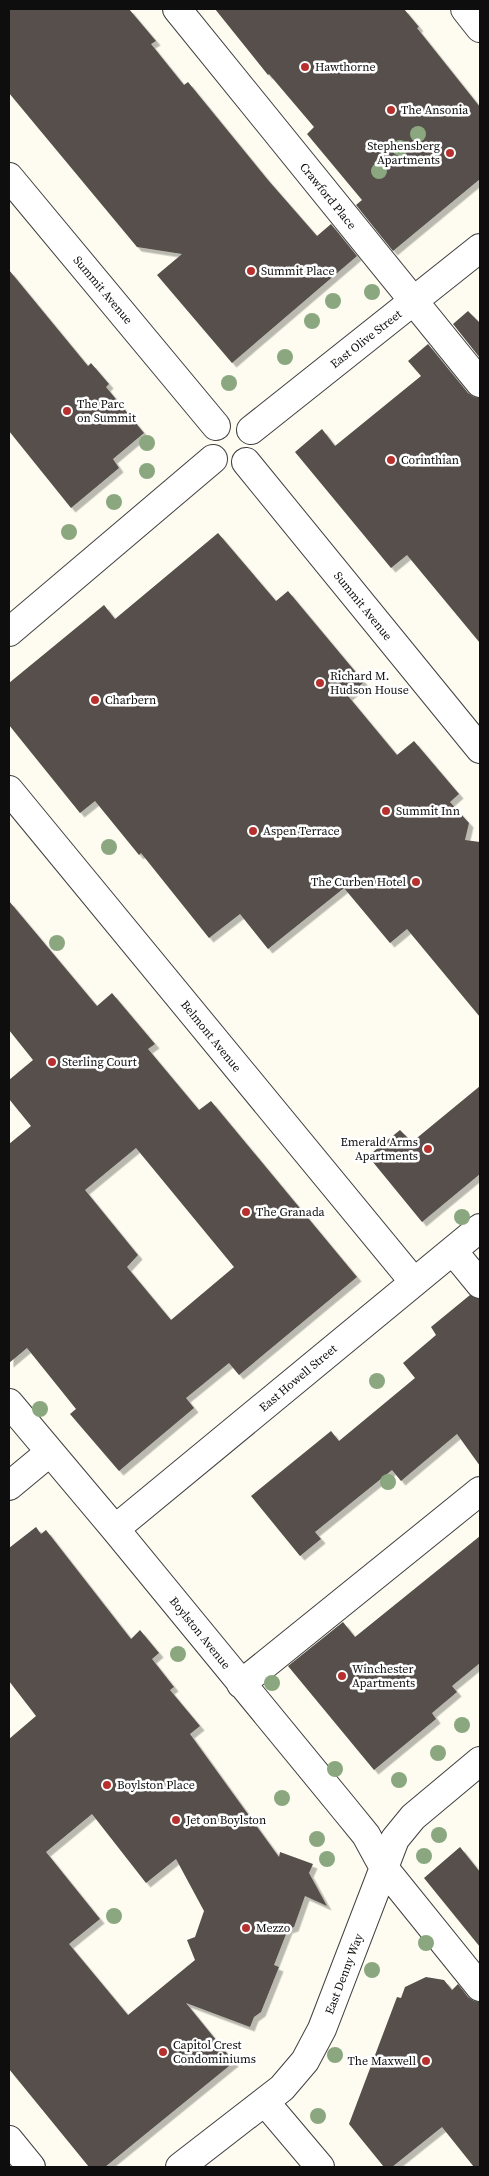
<svg xmlns="http://www.w3.org/2000/svg" width="489" height="2176" viewBox="0 0 489 2176" font-family="'Source Serif 4',serif">
  <defs>
    <filter id="shadow"><feDropShadow dx="4.5" dy="4.5" stdDeviation="0" flood-color="#0004"/></filter>
  </defs>
  <rect width="100%" height="100%" fill="#fefcf0"/>
  <path fill="#56504b" fill-rule="evenodd" filter="url(#shadow)" d="M9,9H129L156,41L151,44L184,85L188,82L268,180L317,236L331,224L357,256L232,363L157,275L182,254L137,247L9,93Z
    M215,9H404L419,27L417,28L480,107V179L393,251L356,205L362,200L307,134L314,127L269,74L268,75Z
    M9,270L88,366L91,363L109,384L106,387L144,433L113,459L119,468L71,508L9,431Z
    M468,311L480,323V358L453,324Z
    M428,344L468,393L474,397L480,398V643L407,555L391,568L295,452L322,429L335,446L421,376L408,361Z
    M218,533L276,601L288,591L364,682L348,696L397,755L414,741L459,794L450,802L469,823L465,840L480,842V1017L407,929L390,943L344,888L268,949L240,914L209,938L141,853L139,855L95,801L80,813L9,725V683L104,605L115,619Z
    M9,901L97,1006L112,993L155,1044L148,1049L199,1110L211,1101L357,1277L239,1375L229,1363L186,1398L194,1408L119,1471L70,1414L76,1409L27,1348L9,1363V1144L31,1126L9,1099V1080L33,1060L9,1030ZM136,1148L234,1267L171,1320L127,1267L138,1255L85,1190Z
    M480,1086V1174L422,1222L368,1156L400,1130L412,1142Z
    M470,1295L480,1299V1466L457,1434L401,1481L392,1470L315,1532L321,1539L300,1556L251,1496L331,1431L339,1441L415,1378L403,1363L436,1335L431,1327Z
    M36,1527L41,1534L46,1530L131,1639L140,1630L159,1653L152,1659L174,1687L170,1690L200,1726L190,1734L279,1857L280,1852L313,1864L309,1873L327,1906L305,1896L294,1927L288,1929L274,1965L279,1967L261,2012L254,2017L250,2027L186,2003L234,2062L105,2167H89L9,2069V1739L36,1716L9,1681V1548ZM92,1814L146,1883L176,1859L204,1911L195,1937L187,1940L195,1960L128,2015L69,1944L100,1919L46,1852Z
    M480,1536V1663L452,1686L457,1692L432,1713L436,1719L374,1770L288,1666L343,1622L355,1637Z
    M460,1847L480,1872V1947L424,1878Z
    M426,1977L444,1980L452,1990L458,1984L468,1997L474,2001L480,2002V2167H474L442,2127L392,2167H384L349,2124L397,1997L401,1998L405,1987Z"/>
  <g fill="none" stroke-linecap="round" stroke-linejoin="round">
    <defs>
      <path id="minor" d="M177,9L480,383
        M465,9L480,28
        M9,177L216,426
        M251,430L480,248
        M246,462L480,749
        M9,632L213,459
        M9,790L414,1282
        M453,1251L480,1284
        M9,1403L115,1529L344,1808L366,1835L384,1868L480,1987
        M9,1486L50,1452
        M115,1529L480,1228
        M241,1684L480,1491
        M265,2102L320,2167
        M9,2140L31,2167
        M180,2167L282,2088L305,2061L322,2029L395,1839L413,1817L480,1761"/>
    </defs>
    <use href="#minor" stroke="#414141" stroke-width="30"/>
    <use href="#minor" stroke="#fff" stroke-width="28"/>
  </g>
  <g fill="#8aa77f">
    <circle cx="418" cy="134" r="8"/>
    <circle cx="400" cy="148" r="8"/>
    <circle cx="379" cy="171" r="8"/>
    <circle cx="372" cy="292" r="8"/>
    <circle cx="333" cy="301" r="8"/>
    <circle cx="312" cy="321" r="8"/>
    <circle cx="285" cy="357" r="8"/>
    <circle cx="229" cy="383" r="8"/>
    <circle cx="147" cy="443" r="8"/>
    <circle cx="147" cy="471" r="8"/>
    <circle cx="114" cy="502" r="8"/>
    <circle cx="69" cy="532" r="8"/>
    <circle cx="109" cy="847" r="8"/>
    <circle cx="57" cy="943" r="8"/>
    <circle cx="462" cy="1217" r="8"/>
    <circle cx="377" cy="1381" r="8"/>
    <circle cx="40" cy="1409" r="8"/>
    <circle cx="388" cy="1482" r="8"/>
    <circle cx="178" cy="1654" r="8"/>
    <circle cx="272" cy="1683" r="8"/>
    <circle cx="462" cy="1725" r="8"/>
    <circle cx="438" cy="1753" r="8"/>
    <circle cx="335" cy="1769" r="8"/>
    <circle cx="399" cy="1780" r="8"/>
    <circle cx="282" cy="1798" r="8"/>
    <circle cx="439" cy="1835" r="8"/>
    <circle cx="317" cy="1839" r="8"/>
    <circle cx="424" cy="1856" r="8"/>
    <circle cx="327" cy="1859" r="8"/>
    <circle cx="114" cy="1916" r="8"/>
    <circle cx="426" cy="1943" r="8"/>
    <circle cx="372" cy="1970" r="8"/>
    <circle cx="335" cy="2055" r="8"/>
    <circle cx="318" cy="2116" r="8"/>
  </g>
  <g fill="#b6312e" stroke="#fff" stroke-width="2">
    <circle cx="305" cy="67" r="5"/>
    <circle cx="391" cy="110" r="5"/>
    <circle cx="450" cy="153" r="5"/>
    <circle cx="251" cy="271" r="5"/>
    <circle cx="67" cy="411" r="5"/>
    <circle cx="391" cy="460" r="5"/>
    <circle cx="320" cy="683" r="5"/>
    <circle cx="95" cy="700" r="5"/>
    <circle cx="386" cy="811" r="5"/>
    <circle cx="253" cy="831" r="5"/>
    <circle cx="416" cy="882" r="5"/>
    <circle cx="52" cy="1062" r="5"/>
    <circle cx="428" cy="1149" r="5"/>
    <circle cx="246" cy="1212" r="5"/>
    <circle cx="342" cy="1676" r="5"/>
    <circle cx="107" cy="1785" r="5"/>
    <circle cx="176" cy="1820" r="5"/>
    <circle cx="246" cy="1928" r="5"/>
    <circle cx="163" cy="2052" r="5"/>
    <circle cx="426" cy="2061" r="5"/>
  </g>
  <g text-anchor="middle" stroke-width="5" stroke-linejoin="round" paint-order="stroke">
    <g font-size="12" fill="#0e0e0e" stroke="#fff" text-anchor="start">
      <text x="315" y="71">Hawthorne</text>
      <text x="401" y="114">The Ansonia</text>
      <text x="440" y="150" text-anchor="end">Stephensberg<tspan x="440" dy="14">Apartments</tspan></text>
      <text x="261" y="275">Summit Place</text>
      <text x="77" y="408">The Parc<tspan x="77" dy="14">on Summit</tspan></text>
      <text x="401" y="464">Corinthian</text>
      <text x="330" y="680">Richard M.<tspan x="330" dy="14">Hudson House</tspan></text>
      <text x="105" y="704">Charbern</text>
      <text x="396" y="815">Summit Inn</text>
      <text x="263" y="835">Aspen Terrace</text>
      <text x="406" y="886" text-anchor="end">The Curben Hotel</text>
      <text x="62" y="1066">Sterling Court</text>
      <text x="418" y="1146" text-anchor="end">Emerald Arms<tspan x="418" dy="14">Apartments</tspan></text>
      <text x="256" y="1216">The Granada</text>
      <text x="352" y="1673">Winchester<tspan x="352" dy="14">Apartments</tspan></text>
      <text x="117" y="1789">Boylston Place</text>
      <text x="186" y="1824">Jet on Boylston</text>
      <text x="256" y="1932">Mezzo</text>
      <text x="173" y="2049">Capitol Crest<tspan x="173" dy="14">Condominiums</tspan></text>
      <text x="416" y="2065" text-anchor="end">The Maxwell</text>
    </g>
    <g font-size="12" fill="#0e0e0e" stroke="#fff">
      <text transform="translate(328 196) rotate(51)" y="4">Crawford Place</text>
      <text transform="translate(103 290) rotate(50)" y="4">Summit Avenue</text>
      <text transform="translate(366 339) rotate(-38)" y="4">East Olive Street</text>
      <text transform="translate(363 606) rotate(51)" y="4">Summit Avenue</text>
      <text transform="translate(211 1036) rotate(51)" y="4">Belmont Avenue</text>
      <text transform="translate(298 1378) rotate(-40)" y="4">East Howell Street</text>
      <text transform="translate(200 1633) rotate(51)" y="4">Boylston Avenue</text>
      <text transform="translate(344 1974) rotate(-69)" y="4">East Denny Way</text>
    </g>
  </g>
  <rect width="489" height="2176" fill="none" stroke="#0e0e0e" stroke-width="20"/>
</svg>
